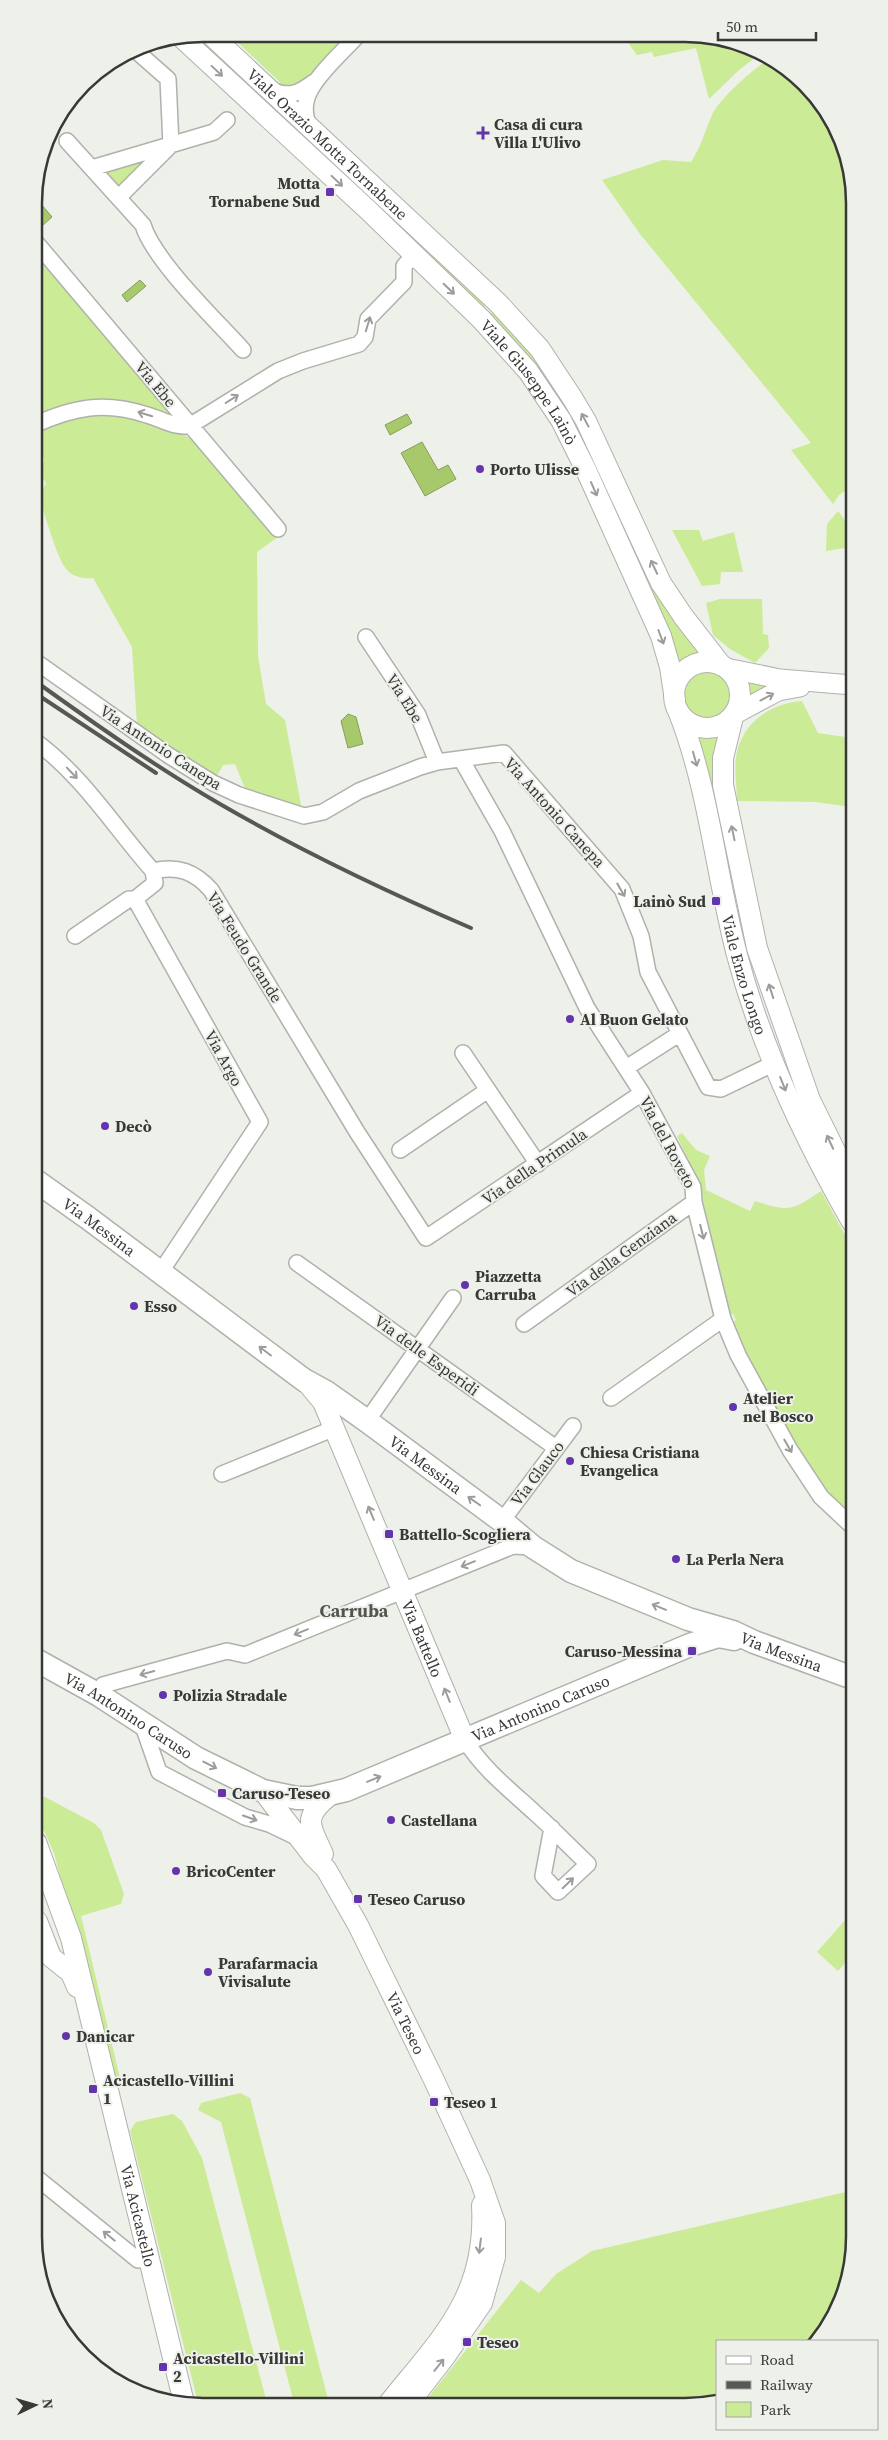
<svg xmlns="http://www.w3.org/2000/svg" width="888" height="2440" viewBox="0 0 888 2440" font-family="'Source Serif 4',serif">
  <rect width="100%" height="100%" fill="#eef0ea"/>
  <path fill="#cbeb96" d="M201,34L315,141L310,147L193,36Z
    M229,34L353,35L314,77L288,90Z
    M623,36L718,37L761,53L738,71L709,99L696,48L654,57L652,52L637,55Z
    M771,58L805,84L837,128L851,170V487L839,495L833,504L791,450L811,443L640,234L602,180L663,160L691,162C701,147 705,131 712,115C719,99 755,67 771,58Z
    M321,148L489,302L483,308L317,153Z
    M154,156L118,187L107,174L106,171Z
    M34,249L178,418L155,410L40,415L34,403Z
    M494,310L529,349L578,424L627,526L621,529L490,315Z
    M88,412L147,419L159,429L167,424L196,442L278,537L257,552L258,656L266,704L285,720L302,810L289,807L245,789L235,764L223,765L217,776L183,756L137,725L132,647L93,578C85,579 73,577 67,570C57,559 44,512 39,496L46,483L41,475L44,460L37,429Z
    M838,511L851,529V547L826,551L827,524Z
    M672,530H699L703,541L734,532L743,572H721L720,584L702,586Z
    M632,536L701,654L680,666L673,640L626,539Z
    M720,599H762L763,634L768,635L769,648L755,663L730,649L713,635L706,603Z
    M684 696a24 24 0 1 1 48 0a24 24 0 1 1-48 0Z
    M746,679L773,686L748,699Z
    M802,701L818,733L852,738V807L815,802L737,801C737,786 734,771 736,757C741,724 770,703 802,701Z
    M718,737L729,853L723,854L697,738Z
    M682,1133L696,1150L710,1156L704,1170L706,1190L750,1211L755,1201C790,1212 791,1211 821,1191L852,1248L853,1518L821,1487L795,1447L737,1341L730,1324L736,1320L733,1314L728,1316L700,1187L677,1136Z
    M45,1797L94,1823L101,1830L124,1894L121,1904L81,1916L120,2078L118,2085H115L54,1853L36,1813V1806L41,1798Z
    M853,1911V1954L838,1971L817,1952Z
    M240,2093L250,2098L329,2403H294L221,2122L198,2110L201,2103Z
    M173,2114L182,2121L202,2158L267,2403H198L130,2131L136,2122Z
    M854,2190V2248L841,2301L817,2341H717V2403H424L521,2280L539,2293L556,2274L592,2251Z"/>
  <path fill="#a8c96b" stroke="#869e5b" d="M36,198L52,217L43,225L34,214Z
    M140,280L146,286L127,302L122,295Z
    M407,414L412,423L390,435L385,425Z
    M422,442L438,470L448,465L456,479L425,496L401,453Z
    M348,714L356,717L363,744L348,748L341,721Z"/>
  <g fill="none" stroke-linecap="round" stroke-linejoin="round">
    <defs>
      <path id="minor" d="M272,90C290,98 299,93 314,82
        M308,125C306,118 304,110 306,102C309,81 344,51 358,35
        M67,141L143,225C154,261 216,320 243,350
        M92,168L214,132L227,120
        M119,197L171,145L168,79L134,49
        M34,240L278,529
        M34,425C74,407 104,401 147,415C162,419 176,429 191,425L278,371L303,361L359,344L365,337L368,319L404,282V266L414,255
        M366,637L418,715L437,762
        M35,661L168,755L213,783L239,795L304,816L323,812L359,791L420,767L437,762L504,753L622,889L641,936L648,972L708,1087L721,1089L775,1063
        M35,741C83,776 114,827 153,871L155,883L135,899
        M461,759L502,831L587,1008L642,1093L693,1187L694,1202L723,1319L738,1355L790,1450L821,1497L853,1527
        M153,871C178,865 195,872 211,890L357,1132L426,1238L642,1093
        M75,936L129,899H135L260,1122L160,1273
        M463,1053L538,1164
        M626,1068L679,1034
        M400,1150L488,1090
        M297,1263L556,1448
        M524,1324L694,1202
        M611,1398L723,1319
        M367,1421L453,1298
        M222,1474L335,1428
        M502,1521L573,1426
        M99,1695L103,1685L227,1651L245,1655L513,1546L533,1547
        M142,1723L159,1772L245,1817L269,1824L298,1838
        M465,1740C483,1769 510,1790 535,1813C553,1829 570,1847 588,1864L558,1892L543,1876L552,1828
        M37,2178L138,2260L149,2258"/>
      <path id="tertiary" d="M726,668L780,679L852,685
        M735,714L778,691L800,687"/>
      <g id="secondary">
        <path id="s1" d="M210,34L498,303L540,349L573,399L586,421L661,583L683,616L721,665"/>
        <path id="s2" d="M182,38L368,210L481,319L528,371L561,420L586,470L661,636L670,667L675,700"/>
        <circle cx="707" cy="695" r="33"/>
        <path id="s3" d="M679,713C709,790 716,875 737,955C761,1046 805,1140 852,1222"/>
        <path d="M733,717L723,758V785L757,948L810,1100L852,1185"/>
        <path id="s4" d="M308,1384L323,1402L465,1740"/>
        <path id="s5" d="M263,1791L313,1856L326,1869L358,1925L434,2080L480,2180L495,2223V2257L482,2303L444,2358L409,2403"/>
        <path id="s6" d="M36,1842L71,1938L184,2403"/>
        <path d="M323,1854C311,1827 301,1818 329,1796"/>
        <path d="M37,1921L51,1957L71,1973L77,1987"/>
        <path d="M389,2403C442,2337 487,2296 482,2205"/>
      </g>
      <g id="primary">
        <path id="s7" d="M36,1181L88,1218L304,1380L326,1392L367,1421L502,1521L533,1547L571,1571L688,1619L733,1632L754,1642L853,1678"/>
        <path id="s8" d="M36,1660L99,1695L196,1758L263,1791L297,1798H312L346,1790L690,1645L718,1636L734,1639"/>
      </g>
    </defs>
    <use href="#minor" stroke="#afb2ac" stroke-width="18"/>
    <use href="#tertiary" stroke="#afb2ac" stroke-width="21"/>
    <use href="#secondary" stroke="#afb2ac" stroke-width="22"/>
    <use href="#primary" stroke="#afb2ac" stroke-width="25"/>
    <use href="#minor" stroke="#fff" stroke-width="15"/>
    <use href="#tertiary" stroke="#fff" stroke-width="19"/>
    <use href="#secondary" stroke="#fff" stroke-width="20"/>
    <use href="#primary" stroke="#fff" stroke-width="22"/>
    <path stroke="#575855" stroke-width="4" d="M35,681C95,724 156,767 220,804C301,851 385,891 471,928
      M35,693L156,773"/>
  </g>
  <defs><path id="oneway-shaft" d="M-6 0H5M1.5-3L5.5 0L1.5 3" fill="none" stroke-width="1.6" stroke-linecap="round" stroke-linejoin="round" transform="scale(1.25)"/></defs>
  <g stroke="#9c9c9b">
    <use href="#oneway-shaft" transform="translate(217 71) rotate(43)"/>
    <use href="#oneway-shaft" transform="translate(337 181) rotate(43)"/>
    <use href="#oneway-shaft" transform="translate(449 289) rotate(44)"/>
    <use href="#oneway-shaft" transform="translate(368 324) rotate(-73)"/>
    <use href="#oneway-shaft" transform="translate(232 399) rotate(-32)"/>
    <use href="#oneway-shaft" transform="translate(145 414) rotate(-163)"/>
    <use href="#oneway-shaft" transform="translate(585 420) rotate(-118)"/>
    <use href="#oneway-shaft" transform="translate(594 489) rotate(66)"/>
    <use href="#oneway-shaft" transform="translate(654 567) rotate(-115)"/>
    <use href="#oneway-shaft" transform="translate(661 637) rotate(69)"/>
    <use href="#oneway-shaft" transform="translate(767 697) rotate(-28)"/>
    <use href="#oneway-shaft" transform="translate(695 759) rotate(74)"/>
    <use href="#oneway-shaft" transform="translate(72 773) rotate(46)"/>
    <use href="#oneway-shaft" transform="translate(733 833) rotate(-102)"/>
    <use href="#oneway-shaft" transform="translate(621 890) rotate(60)"/>
    <use href="#oneway-shaft" transform="translate(771 991) rotate(-108)"/>
    <use href="#oneway-shaft" transform="translate(783 1084) rotate(68)"/>
    <use href="#oneway-shaft" transform="translate(830 1142) rotate(-115)"/>
    <use href="#oneway-shaft" transform="translate(702 1232) rotate(76)"/>
    <use href="#oneway-shaft" transform="translate(265 1351) rotate(-143)"/>
    <use href="#oneway-shaft" transform="translate(788 1446) rotate(60)"/>
    <use href="#oneway-shaft" transform="translate(474 1501) rotate(-145)"/>
    <use href="#oneway-shaft" transform="translate(371 1513) rotate(-113)"/>
    <use href="#oneway-shaft" transform="translate(468 1564) rotate(158)"/>
    <use href="#oneway-shaft" transform="translate(659 1607) rotate(-158)"/>
    <use href="#oneway-shaft" transform="translate(301 1632) rotate(158)"/>
    <use href="#oneway-shaft" transform="translate(147 1673) rotate(165)"/>
    <use href="#oneway-shaft" transform="translate(447 1695) rotate(-112)"/>
    <use href="#oneway-shaft" transform="translate(210 1765) rotate(27)"/>
    <use href="#oneway-shaft" transform="translate(374 1779) rotate(-22)"/>
    <use href="#oneway-shaft" transform="translate(250 1818) rotate(19)"/>
    <use href="#oneway-shaft" transform="translate(568 1883) rotate(-44)"/>
    <use href="#oneway-shaft" transform="translate(109 2236) rotate(-141)"/>
    <use href="#oneway-shaft" transform="translate(480 2246) rotate(97)"/>
    <use href="#oneway-shaft" transform="translate(439 2365) rotate(-51)"/>
  </g>
  <g fill="#6434ac" stroke="#eef0ea" stroke-width="2">
    <path d="M480.5 125.5h5v5h5v5h-5v5h-5v-5h-5v-5h5z"/>
    <rect x="325" y="187" width="10" height="10" rx="2.5"/>
    <circle cx="480" cy="469" r="5"/>
    <rect x="711" y="896" width="10" height="10" rx="2.5"/>
    <circle cx="570" cy="1019" r="5"/>
    <circle cx="105" cy="1126" r="5"/>
    <circle cx="465" cy="1285" r="5"/>
    <circle cx="134" cy="1306" r="5"/>
    <circle cx="733" cy="1407" r="5"/>
    <circle cx="570" cy="1461" r="5"/>
    <rect x="384" y="1529" width="10" height="10" rx="2.5"/>
    <circle cx="676" cy="1559" r="5"/>
    <rect x="687" y="1646" width="10" height="10" rx="2.5"/>
    <circle cx="163" cy="1695" r="5"/>
    <rect x="217" y="1788" width="10" height="10" rx="2.5"/>
    <circle cx="391" cy="1820" r="5"/>
    <circle cx="176" cy="1871" r="5"/>
    <rect x="353" y="1894" width="10" height="10" rx="2.5"/>
    <circle cx="208" cy="1972" r="5"/>
    <circle cx="66" cy="2036" r="5"/>
    <rect x="88" y="2084" width="10" height="10" rx="2.5"/>
    <rect x="429" y="2097" width="10" height="10" rx="2.5"/>
    <rect x="462" y="2337" width="10" height="10" rx="2.5"/>
    <rect x="158" y="2362" width="10" height="10" rx="2.5"/>
  </g>
  <g text-anchor="middle" stroke-width="4" stroke-linejoin="round" paint-order="stroke">
    <g font-size="16" font-weight="bold" fill="#383937" stroke="#eef0ea" text-anchor="start">
      <text x="494" y="130">Casa di cura<tspan x="494" dy="18">Villa L'Ulivo</tspan></text>
      <text x="320" y="189" text-anchor="end">Motta<tspan x="320" dy="18">Tornabene Sud</tspan></text>
      <text x="490" y="475">Porto Ulisse</text>
      <text x="706" y="907" text-anchor="end">Lainò Sud</text>
      <text x="580" y="1025">Al Buon Gelato</text>
      <text x="115" y="1132">Decò</text>
      <text x="475" y="1282">Piazzetta<tspan x="475" dy="18">Carruba</tspan></text>
      <text x="144" y="1312">Esso</text>
      <text x="743" y="1404">Atelier<tspan x="743" dy="18">nel Bosco</tspan></text>
      <text x="580" y="1458">Chiesa Cristiana<tspan x="580" dy="18">Evangelica</tspan></text>
      <text x="399" y="1540">Battello-Scogliera</text>
      <text x="686" y="1565">La Perla Nera</text>
      <text x="682" y="1657" text-anchor="end">Caruso-Messina</text>
      <text x="173" y="1701">Polizia Stradale</text>
      <text x="232" y="1799">Caruso-Teseo</text>
      <text x="401" y="1826">Castellana</text>
      <text x="186" y="1877">BricoCenter</text>
      <text x="368" y="1905">Teseo Caruso</text>
      <text x="218" y="1969">Parafarmacia<tspan x="218" dy="18">Vivisalute</tspan></text>
      <text x="76" y="2042">Danicar</text>
      <text x="103" y="2086">Acicastello-Villini<tspan x="103" dy="18">1</tspan></text>
      <text x="444" y="2108">Teseo 1</text>
      <text x="477" y="2348">Teseo</text>
      <text x="173" y="2364">Acicastello-Villini<tspan x="173" dy="18">2</tspan></text>
    </g>
    <g font-size="16" fill="#383937" stroke="#eef0ea">
      <text dy="6" stroke="none"><textPath href="#s1" startOffset="161">Viale Orazio Motta Tornabene</textPath></text>
      <text transform="translate(156 384) rotate(50)" y="6">Via Ebe</text>
      <text dy="6" stroke="none"><textPath href="#s2" startOffset="490">Viale Giuseppe Lainò</textPath></text>
      <text transform="translate(405 698) rotate(58)" y="6">Via Ebe</text>
      <text transform="translate(161 747) rotate(33)" y="6">Via Antonio Canepa</text>
      <text transform="translate(555 812) rotate(48)" y="6">Via Antonio Canepa</text>
      <text transform="translate(245 947) rotate(58)" y="6">Via Feudo Grande</text>
      <text dy="6" stroke="none"><textPath href="#s3" startOffset="270">Viale Enzo Longo</textPath></text>
      <text transform="translate(224 1058) rotate(61)" y="6">Via Argo</text>
      <text transform="translate(668 1142) rotate(62)" y="6">Via del Roveto</text>
      <text transform="translate(534 1166) rotate(-34)" y="6">Via della Primula</text>
      <text dy="6" stroke="none"><textPath href="#s7" startOffset="78">Via Messina</textPath></text>
      <text transform="translate(621 1254) rotate(-36)" y="6">Via della Genziana</text>
      <text transform="translate(427 1355) rotate(36)" y="6">Via delle Esperidi</text>
      <text dy="6" stroke="none"><textPath href="#s7" startOffset="482">Via Messina</textPath></text>
      <text transform="translate(537 1473) rotate(-53)" y="6">Via Glauco</text>
      <text dy="6" stroke="none"><textPath href="#s4" startOffset="280">Via Battello</textPath></text>
      <text dy="6" stroke="none"><textPath href="#s7" startOffset="888">Via Messina</textPath></text>
      <text dy="6" stroke="none"><textPath href="#s8" startOffset="558">Via Antonino Caruso</textPath></text>
      <text dy="6" stroke="none"><textPath href="#s8" startOffset="108">Via Antonino Caruso</textPath></text>
      <text dy="6" stroke="none"><textPath href="#s5" startOffset="274">Via Teseo</textPath></text>
      <text dy="6" stroke="none"><textPath href="#s6" startOffset="388">Via Acicastello</textPath></text>
    </g>
    <g font-size="18" font-weight="bold" fill="#535550" stroke="#eef0ea">
      <text x="354" y="1617">Carruba</text>
    </g>
  </g>
  <path d="M0 0H888V2440H0ZM203 42H685A161 161 0 0 1 846 203V2237A161 161 0 0 1 685 2398H203A161 161 0 0 1 42 2237V203A161 161 0 0 1 203 42Z" fill="#eef0ea" fill-rule="evenodd"/>
  <path fill="none" stroke="#383937" stroke-width="2.5" d="M203 42H685A161 161 0 0 1 846 203V2237A161 161 0 0 1 685 2398H203A161 161 0 0 1 42 2237V203A161 161 0 0 1 203 42Z"/>
  <rect x="716" y="2340" width="162" height="90" fill="#eef0ea" stroke="#a5a7a2"/>
  <rect x="726" y="2356" width="25" height="8" fill="#ffffff" stroke="#a5a7a2"/>
  <text x="760" y="2365" font-size="15" fill="#383937">Road</text>
  <rect x="726" y="2381" width="25" height="8" fill="#575855" stroke="#a5a7a2"/>
  <text x="760" y="2390" font-size="15" fill="#383937">Railway</text>
  <rect x="726" y="2402" width="25" height="15" fill="#cbeb96" stroke="#a5a7a2"/>
  <text x="760" y="2415" font-size="15" fill="#383937">Park</text>
  <g transform="translate(35 2405) rotate(85)" stroke="#eef0ea" stroke-width="4" paint-order="stroke">
  <path d="M0-4L9 19L0 12L-9 19Z" fill="#383937"/>
  <text y="-8" font-size="14" font-weight="bold" text-anchor="middle" fill="#383937">N</text>
  </g>
  <path d="M718 32v8h98v-8" fill="none" stroke="#383937" stroke-width="2.5"/>
  <text x="726" y="32" font-size="15" fill="#383937" stroke="#eef0ea" stroke-width="4" paint-order="stroke">50 m</text>
</svg>
